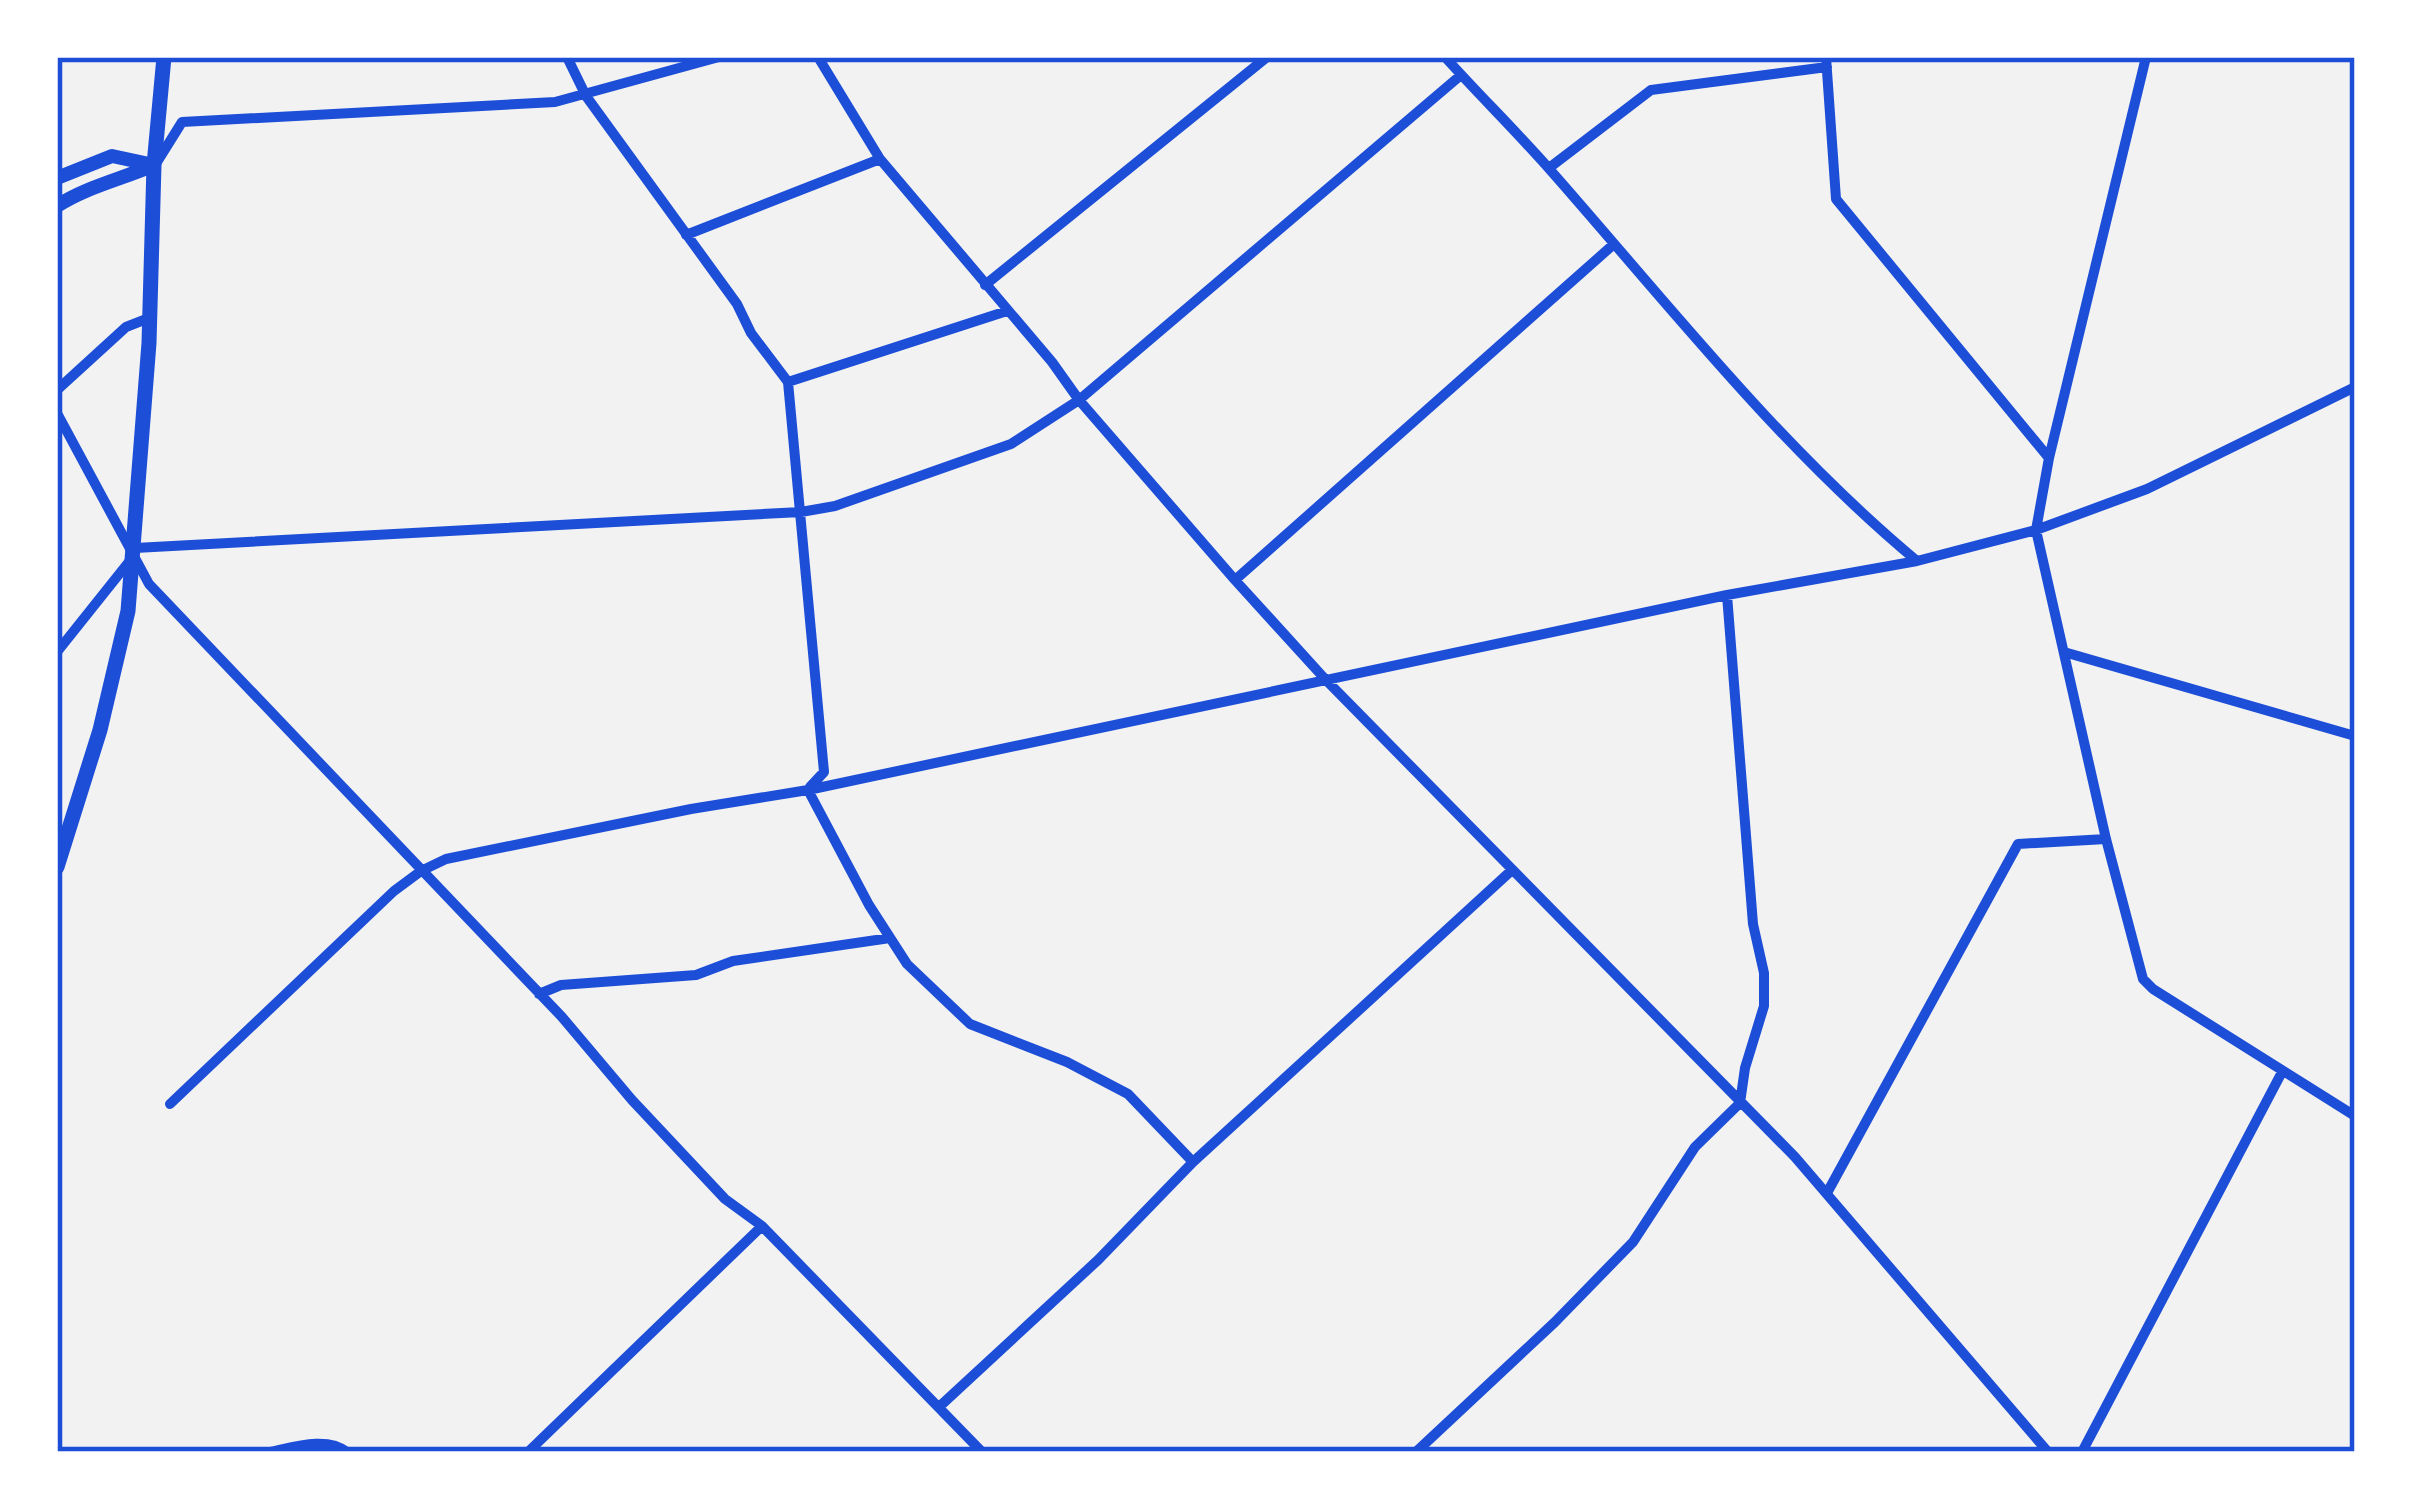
<svg xmlns="http://www.w3.org/2000/svg" width="2412" height="1509" viewBox="0 0 2412 1509" font-family="'Roboto Serif',serif">
  <rect width="100%" height="100%" fill="#f2f2f2"/>
  <g fill="none" stroke-linecap="round" stroke-linejoin="round">
    <path stroke="#1d4ed8" stroke-width="10" d="M567,57L586,96L737,304L751,333L788,382L824,772L810,787
      M818,57L880,159L1052,362L1079,400L1235,580L1325,679L1795,1157L2048,1452
      M1445,57C1480,96 1517,132 1552,172C1669,305 1780,447 1917,561
      M1826,57L1836,199L2049,458
      M2146,57L2049,458L2036,530L2106,839L2143,979L2153,989L2355,1116
      M157,162L182,122L555,102L719,57
      M1549,168L1651,90L1827,67
      M686,235L880,159
      M985,285L1267,57
      M788,382L1007,311
      M57,390L126,327L149,318
      M57,413L149,584L562,1017L632,1100L725,1199L762,1226L982,1452
      M135,548L801,512L835,506L1011,444L1079,400L1461,75
      M1235,580L1614,244
      M57,652L132,558
      M2064,652L2355,736
      M808,790L869,905L907,964L970,1024L1067,1062L1128,1094L1193,1162
      M539,994L561,985L696,975L733,961L890,938
      M170,1104L394,891L421,871L446,859L691,809L808,790L1727,595L1917,561L2036,530L2147,489L2355,387
      M1827,1193L2018,844L2106,839
      M939,1407L1098,1260L1193,1162L1512,870
      M270,1452C294,1447 327,1436 347,1452
      M528,1452L762,1226
      M1416,1452L1555,1322L1633,1242L1695,1147L1740,1103L1745,1068L1764,1006V973L1753,924L1727,595
      M2082,1452L2282,1072"/>
    <path stroke="#1d4ed8" stroke-width="14" d="M57,178L112,156L154,165
      M57,206C86,187 122,179 154,165"/>
    <path stroke="#1d4ed8" stroke-width="15" d="M57,867L100,730L128,611L149,343L154,165L164,57"/>
  </g>
  <rect width="2412" height="1509" fill="none" stroke="#ffffff" stroke-width="120"/>
  <rect x="60" y="60" width="2292" height="1389" fill="none" stroke="#1d4ed8" stroke-width="4.5"/>
</svg>
